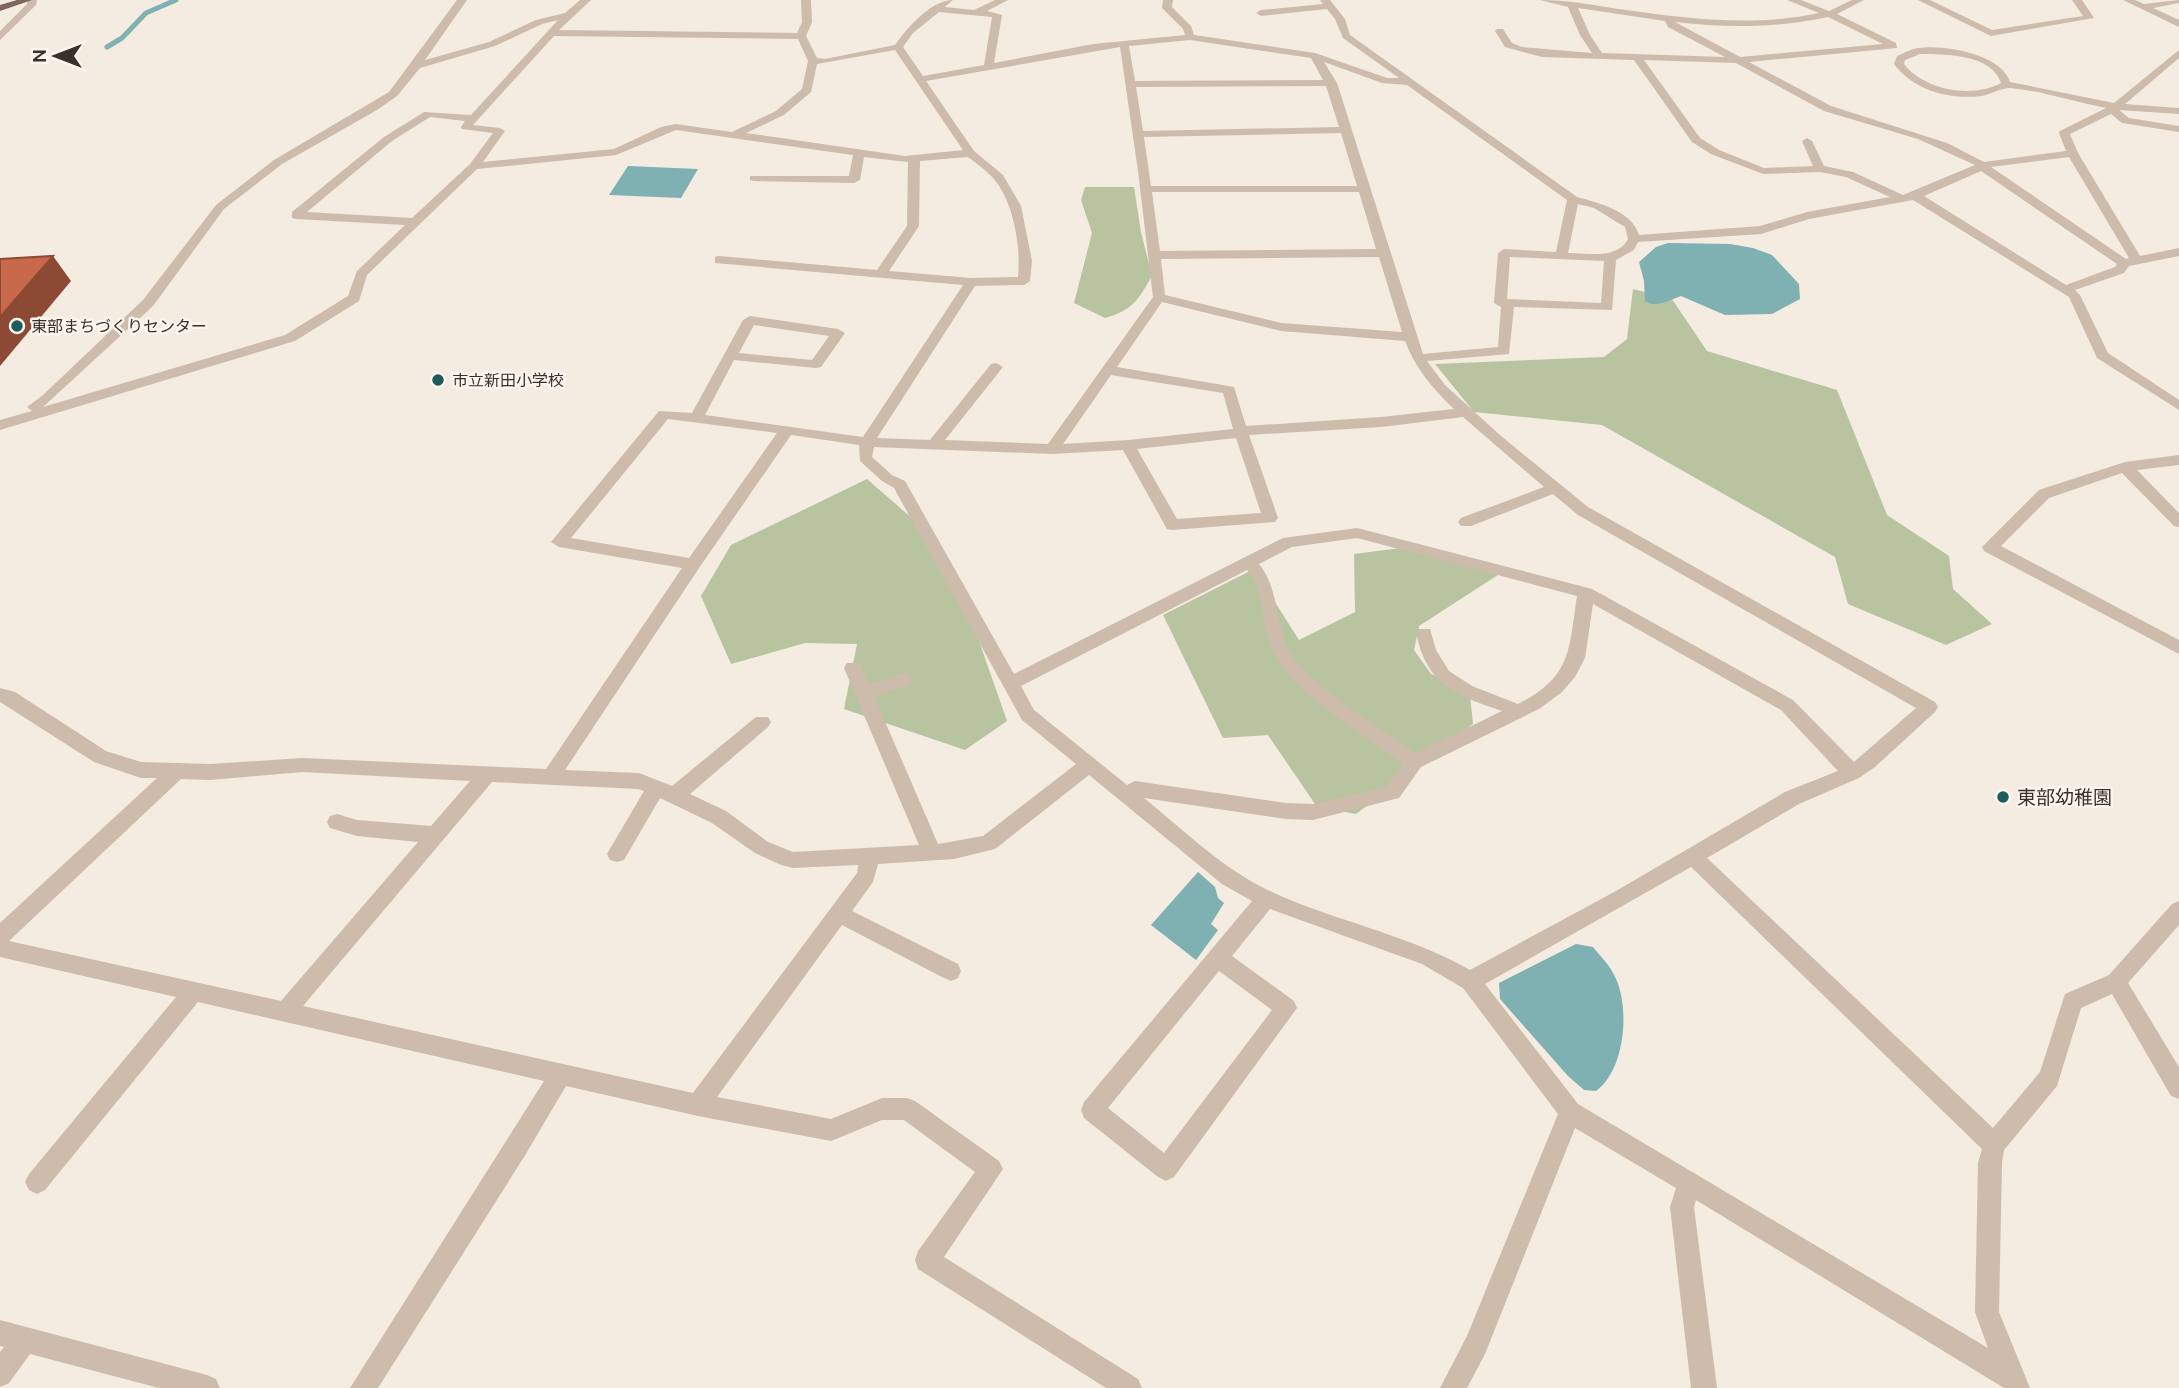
<svg xmlns="http://www.w3.org/2000/svg" width="2179" height="1388" viewBox="0 0 2179 1388" font-family="Ubuntu,'Noto Sans JP',sans-serif">
  <rect width="100%" height="100%" fill="#f4ebe1"/>
  <path fill="#b8c4a0" d="M1085,187H1134L1141,232L1152,276C1138,300 1133,310 1105,318L1074,303L1092,233L1081,200Z
    M1633,289L1672,299L1707,351L1837,390L1887,515L1949,556L1953,589L1992,624L1946,645L1848,604L1835,557L1602,425L1474,412L1435,364L1604,357L1627,339Z
    M867,479L914,520L979,641L1007,721L965,750L844,709L857,644L805,643L731,664L701,596L731,545Z
    M1417,546L1504,571L1419,626L1414,650L1431,674L1469,686L1473,724L1356,814L1317,807L1268,735L1223,738L1163,615L1254,569L1299,640L1355,612L1354,554Z"/>
  <path fill="#7fb0b2" d="M628,166L698,169L681,198L609,195Z
    M1668,243L1730,244L1753,248L1772,255L1799,284L1800,299L1772,314L1725,315L1681,296C1669,300 1656,309 1645,301L1644,281L1639,262L1656,247Z
    M1198,872L1215,887L1218,898L1224,903L1211,924L1218,930L1196,960L1151,925Z
    M1576,944L1593,947C1599,955 1608,963 1613,973C1631,1003 1626,1070 1596,1091L1584,1090L1568,1076L1500,999L1499,983Z"/>
  <g fill="none" stroke-linecap="round" stroke-linejoin="round">
    <path stroke="#7fb0b2" stroke-width="5" d="M107,47L122,38L146,13L176,0"/>
    <path fill="#cdbbac" fill-rule="evenodd" d="M27,0H37L36,5L0,40V31L27,4Z
      M457,0H467L425,60L489,42L536,20L565,13L580,0H591L559,30L797,33L802,22L801,0H811L812,22L806,36L817,58L825,59L895,45C907,28 931,0 953,0L945,7L974,10L995,0H1008L987,11L1002,15L994,63L1093,44L1185,35L1183,29L1162,8L1163,0H1173L1172,7L1191,26L1194,35L1315,53L1387,78H1399L1343,38L1335,19L1327,9L1261,16L1256,13L1261,10L1323,4L1320,0H1330L1345,19L1350,35L1577,197C1599,203 1632,211 1639,235L1760,226L1807,212L1890,197L1846,177L1820,172L1763,174L1711,154L1692,142L1634,60L1542,57L1505,47L1495,31L1497,29H1503L1512,43L1522,47L1592,53L1580,35L1568,7L1540,0C1570,0 1597,6 1626,10C1690,19 1755,27 1819,13L1787,0H1801L1829,11L1852,0H1864L1837,14L1896,43L1897,48L1749,62L1831,106L1947,143L1984,162L2066,151L2059,133L2060,131L2106,108C2075,102 2042,91 2011,88C2002,87 1990,95 1981,96C1949,100 1913,90 1894,64L1897,56C1904,53 1911,49 1918,48C1944,44 2002,54 2010,82L2114,103L2179,50V58L2125,104L2179,108V114L2119,110L2129,118L2179,126V132L2122,123L2111,114L2070,134L2078,153L2140,256L2179,248V256L2129,266L2124,273L2075,290L2080,295L2108,353L2179,400V410L2097,358L2069,297L1913,200L1809,219L1761,234L1638,242L1634,250L1616,260L1612,310L1514,307L1509,354L1427,361L1445,385L1501,436L1588,507L1935,702L1938,707L1935,712L1875,767L1859,778L1799,804L1707,858L1993,1128L2040,1072L2065,994L2109,975L2172,904L2179,901V925L2128,983L2179,1067V1099L2171,1096L2112,994L2081,1008L2057,1086L2004,1150L2002,1163L1999,1312L2030,1388H2004L1696,1200L1694,1207L1717,1388H1691L1670,1207L1676,1188L1575,1128L1485,1354L1467,1388H1440L1467,1336L1558,1114L1463,988L1422,964L1270,909L1232,956L1294,1001L1297,1008L1174,1177L1166,1181L1158,1177L1084,1118L1081,1110L1084,1102L1252,901L1222,884L1089,775L995,849L954,859L878,864L873,882L852,911L958,964L961,971L958,978L951,981L944,978L842,925L717,1097L831,1119L882,1098H907L915,1101L999,1161L1003,1169L944,1257L1138,1379L1142,1388H1106L918,1269L915,1260L918,1251L975,1172L904,1120H882L831,1141L698,1116L566,1086L524,1157L378,1388H350L544,1081L198,1002L45,1190L37,1194L29,1190L25,1182L29,1174L176,997L0,957V923L157,778H141L94,762L0,702V688L15,692L106,751L141,762L210,764L302,758L546,769L682,568L559,547L551,542L659,411L692,413L743,320L750,316L838,329L845,333L821,367L816,368L734,360L705,415L863,437L963,285L715,263V257L719,256L877,270L907,226L908,162L864,157L860,180L854,183L754,181L750,180V176H849L853,155L676,130L616,155L477,169L367,275L359,301L295,341L0,430V420L32,411L27,407L43,395L143,300L216,205L274,160L389,92ZM1578,8L1665,21L1668,27L1725,57L1602,53L1590,35ZM939,12L992,17L984,65L923,76L903,47L913,33ZM1828,17L1883,44L1740,57L1675,22C1727,28 1777,28 1828,17ZM558,20L471,115L424,112L384,137L292,212V218L296,219L405,225L357,271L348,296L285,335L43,407L153,306L224,209L282,164L377,110L397,96L420,68L495,46L542,24ZM554,36L798,39L808,61L802,89L776,111L732,132L676,124L661,127L614,149L483,162L505,131L500,128L473,125ZM1190,40L1311,58L1323,80L1135,81L1129,46ZM1120,47L1138,171L1153,297L1048,444L945,440L1003,367L996,363L991,364L930,440L877,438L975,286L1024,285L1030,281L1032,261L1021,206L1003,175L974,151L926,81ZM895,50L963,150L905,156L746,133L784,115L811,92L817,64ZM1920,54C1945,54 1992,54 2001,83C1972,99 1924,90 1904,64L1905,60ZM1644,60L1736,63L1824,111L1918,139L1975,165L1903,195L1853,172L1824,166L1812,141L1807,138L1802,141L1813,166L1764,168L1719,150L1700,138ZM1324,62L1382,83L1407,85L1567,200L1556,252L1504,249L1498,253L1494,303L1501,307L1498,347L1423,354L1337,83ZM1326,86L1339,127L1143,131L1136,87ZM430,117L465,121L461,127L462,129L493,133L470,164L412,218L307,212L392,141ZM1341,133L1357,186H1151L1144,137ZM968,157C976,163 986,170 993,178C1014,201 1021,248 1018,277L971,278L889,271L919,226L920,161ZM2069,157L2129,258L2126,259L1991,167ZM1981,171L2117,264L2115,267L2066,285L1924,196ZM1152,192H1359L1376,249L1160,251ZM1578,204L1594,208L1625,227L1628,239C1617,260 1587,253 1568,253ZM1379,257L1402,332L1281,323L1165,295L1161,259ZM1510,257L1604,261L1601,303L1507,299ZM1162,302L1281,331L1405,341C1415,368 1433,389 1454,409L1381,417L1246,426L1234,387L1117,367ZM754,325L829,336L812,360L739,353ZM1111,375L1223,393L1233,429L1128,440L1063,444ZM1463,417L1544,487L1461,518L1458,522L1461,526H1471L1553,494L1578,515L1916,708L1854,762L1793,700L1592,589L1357,528L1283,538L1014,674L905,481L892,475L872,457L874,447L1052,454L1123,450L1167,529L1172,530L1275,522L1278,518L1249,435L1381,427ZM668,419L777,433L689,558L571,538ZM791,435L859,445L860,461L882,481L894,488L1022,720L1076,764L983,836L938,844L874,696L910,685L913,680L910,675L904,673L869,684L859,663H847L844,668L919,845L793,852L768,842L726,811L690,794L768,727L771,722L768,717H756L672,786L639,773L565,770L699,568ZM1236,438L1261,513L1177,519L1137,449ZM1357,538L1577,596C1569,649 1572,677 1518,704L1472,686L1449,671L1436,650L1430,629H1418L1416,633C1427,685 1455,695 1502,711L1416,753C1382,728 1309,686 1290,651C1274,623 1280,590 1259,564L1292,547ZM1247,570C1266,591 1260,627 1273,652C1296,696 1363,734 1403,764L1386,787L1313,804L1286,803L1135,781L1127,785L1034,710L1021,686ZM1593,604L1781,710L1838,771L1785,792L1616,891L1470,970C1407,934 1337,922 1272,892C1225,871 1185,831 1144,798L1286,819L1313,820L1399,798L1421,767L1539,709L1562,692L1575,677L1585,658ZM302,772L470,781L431,826L357,820L337,814L330,816L327,822L330,828L357,836L418,842L281,1001L9,941L181,779L210,780ZM492,782L638,789L644,791L607,854L610,860L617,862L624,860L660,798L712,823L755,853L781,865L793,868L858,865L857,873L693,1093L303,1006ZM1691,867L1982,1149L1978,1163L1975,1312L1988,1348L1578,1104L1485,984ZM1219,971L1272,1010L1164,1153L1108,1108Z
      M1918,0H1930L1992,30L2083,16L2072,0H2082L2094,18L1991,36Z
      M2123,0H2135L2144,4L2179,0V3L2153,8L2179,20V27Z
      M2179,455V465L2137,470L2179,513V527L2174,526L2122,473L2049,498L2001,546L2179,640V654L1984,551L1982,547L2039,490L2125,462Z
      M0,1320L207,1375L216,1379L220,1388H159L30,1354L9,1383L0,1387V1352L4,1347L0,1346Z"/>
    <path fill="#7d675c" fill-rule="evenodd" d="M17,0H32L0,11V5Z"/>
  </g>
  <path fill="#8c4a34" d="M53,256L71,281L0,366V317Z"/>
  <path fill="#c8694b" stroke="#8c4a34" stroke-width="2" d="M53,256L0,317V259Z"/>
  <g fill="#1f5a5e" stroke="#fbf5ee" stroke-width="2.5">
    <circle cx="17" cy="326" r="7"/>
    <circle cx="438" cy="380" r="7"/>
    <circle cx="2003" cy="797" r="7"/>
  </g>
  <g text-anchor="middle" stroke-width="5" stroke-linejoin="round" paint-order="stroke">
    <g font-size="16" fill="#3b302b" stroke="#fbf5ee" text-anchor="start">
      <text x="31" y="332">東部まちづくりセンター</text>
      <text x="452" y="386">市立新田小学校</text>
    </g>
    <g font-size="19" fill="#3b302b" stroke="#fbf5ee" text-anchor="start">
      <text x="2017" y="804">東部幼稚園</text>
    </g>
  </g>
  <g transform="translate(56 56) rotate(270)" stroke="#fbf5ee" stroke-width="5" paint-order="stroke">
  <path d="M0-5L12 26L0 18L-12 26Z" fill="#3b302b"/>
  <text y="-10" font-size="19" font-weight="bold" text-anchor="middle" fill="#3b302b">N</text>
  </g>
</svg>
